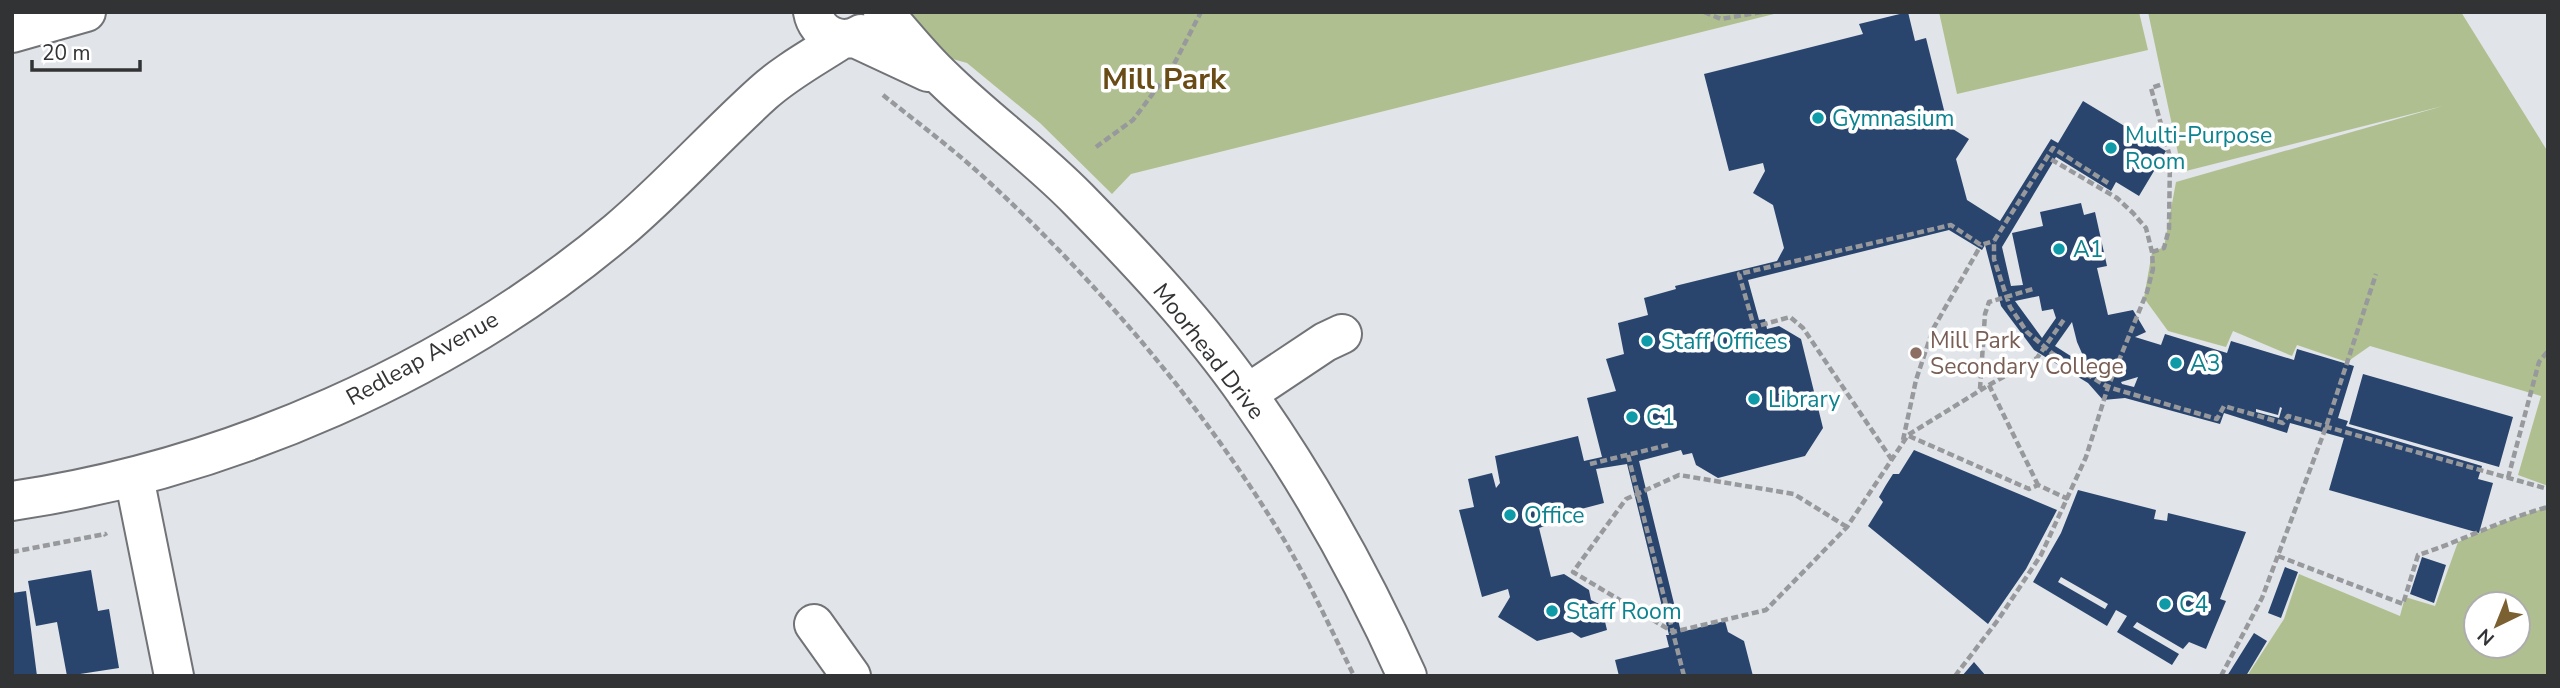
<svg xmlns="http://www.w3.org/2000/svg" width="2560" height="688" viewBox="0 0 2560 688" font-family="'Nunito Sans',sans-serif">
  <rect width="100%" height="100%" fill="#e1e4e8"/>
  <path fill="#b0bf8f" fill-rule="evenodd" d="M906,12H1782L1131,174L1112,194L1040,123L967,63L949,58Z
    M1939,12H2139L2148,50L1957,94Z
    M2148,12H2461L2548,152V486L2518,475L2541,396L2370,346L2347,362L2297,345L2292,356L2233,331L2226,347L2168,331L2144,298L2152,252L2164,247L2176,182L2443,106L2182,172Z
    M2548,507V676H2247L2284,619L2299,574L2400,616L2405,597L2435,606L2458,542L2502,523ZM2476,604H2518V646H2476Z"/>
  <path fill="#29456e" fill-rule="evenodd" d="M1908,12L1915,41L1926,38L1948,126L1969,139L1956,159L1967,200L2000,221L2051,139L2058,143L2083,101L2166,151L2139,196L2116,182L2111,191L2056,157L2002,247L2011,286L2023,285L2012,233L2043,226L2040,212L2081,203L2084,215L2095,212L2107,266L2097,268L2108,315L2133,310L2146,332L2135,337L2161,345L2165,334L2227,353L2231,341L2294,360L2297,349L2354,366L2338,418L2348,421L2346,426L2482,466L2478,479L2493,483L2479,533L2329,490L2344,438L2290,423L2287,433L2224,413L2220,424L2125,398L2103,400L2088,383L2034,350L2001,306L1985,245L1982,250L1949,230L1748,280L1759,320L1765,319L1767,329L1779,326L1801,339L1823,428L1805,456L1718,478L1696,465L1692,453L1683,455L1681,450L1639,461L1681,632L1725,621L1728,632L1744,641L1753,676H1619L1615,660L1669,647L1666,635H1669L1627,464L1596,469L1604,503L1543,519L1545,526L1539,528L1551,577L1564,574L1589,590L1591,600L1601,605L1607,630L1581,638L1572,632L1537,641L1498,617L1510,597L1508,589L1482,597L1459,510L1474,507L1468,479L1492,473L1496,488L1500,483L1495,456L1578,436L1584,461L1602,457L1587,398L1616,391L1606,359L1624,354L1618,323L1648,315L1644,298L1676,289L1675,286L1777,261L1784,248L1773,205L1753,193L1765,171L1763,163L1729,171L1704,74L1863,34L1859,24ZM2039,296L2042,311L2053,309L2056,318L2042,338L2015,301ZM2072,322L2077,342L2088,367L2055,346ZM2138,377L2134,387L2122,384L2121,382ZM2280,407L2282,408L2279,418L2256,412V409L2278,415Z
    M2363,374L2513,417L2499,467L2349,424Z
    M1914,450L2057,510L2026,569L1988,624L1868,526L1883,502L1879,497L1886,485L1893,474H1899Z
    M2078,490L2156,510L2154,519L2167,521L2168,513L2246,532L2220,599L2226,601L2206,649L2189,642L2183,649L2137,622L2133,627L2179,654L2172,665L2117,632L2127,616L2116,610L2107,626L2033,582L2061,533ZM2061,577L2108,604L2105,609L2058,582Z
    M2422,557L2446,565L2434,603L2410,594Z
    M2285,567L2298,572L2281,618L2268,613Z
    M91,570L98,611L109,609L119,668L67,676L57,622L36,626L28,581Z
    M26,591L37,676H12V593Z
    M2254,633L2267,641L2246,676H2227Z
    M1974,662L1986,676H1962Z"/>
  <g fill="none" stroke-linecap="round" stroke-linejoin="round">
    <defs>
      <path id="minor" d="M813,12C817,35 842,46 861,34
        M883,12C903,34 922,59 944,79C987,121 1036,156 1078,199C1138,260 1199,325 1248,395C1310,483 1363,578 1407,676
        M12,33L86,12
        M855,38L928,72
        M1247,394L1325,342L1342,334
        M134,477L174,676
        M12,501C228,469 450,372 618,231C669,188 713,138 763,93C786,72 816,56 842,39
        M814,624L851,676"/>
    </defs>
    <use href="#minor" stroke="#717377" stroke-width="42"/>
    <path stroke="#97999c" stroke-width="4.5" stroke-dasharray="7 3.5" stroke-linecap="butt" d="M1704,12L1721,19L1762,12
      M883,95C919,124 956,151 990,183C1099,284 1196,398 1275,525C1305,573 1329,625 1354,676
      M1096,147L1133,120L1172,68L1201,12
      M2108,183L2053,148L1994,241V259L2010,307L2027,332L2053,354L2108,387L2217,419L2224,406L2283,423L2288,416L2548,489
      M2152,252L2164,248L2169,229L2170,157L2151,88L2163,84
      M1989,385L2037,358L2065,318
      M1980,389L1985,314L1989,302L2033,289
      M1909,436L2029,489L2038,485L2068,499
      M1903,440L1916,380L1933,329L1981,245
      M1628,455L1684,676
      M1892,460L1803,328L1790,317L1754,327L1739,274L1951,225L1981,245L1994,241
      M1590,464L1668,445
      M2508,478L2539,362L2548,351
      M1847,527L1794,494L1679,475L1626,499L1573,572L1673,632L1766,610L1847,527L1908,435L1989,385L2038,485
      M12,552L105,534L106,536
      M2278,556L2403,604L2418,555C2462,541 2503,519 2548,507
      M1955,676L1998,620L2041,555L2086,457L2108,387L2147,292L2153,269L2152,252L2146,228L2133,213L2117,198L2047,157
      M2221,676L2262,598L2326,427L2376,274"/>
    <use href="#minor" stroke="#fff" stroke-width="38"/>
  </g>
  <g fill="#0f9aa8" stroke="#fff" stroke-width="2.5">
    <circle cx="1818" cy="118" r="7"/>
    <circle cx="2111" cy="148" r="7"/>
    <circle cx="2059" cy="249" r="7"/>
    <circle cx="1647" cy="341" r="7"/>
    <circle cx="2176" cy="363" r="7"/>
    <circle cx="1754" cy="399" r="7"/>
    <circle cx="1632" cy="417" r="7"/>
    <circle cx="1510" cy="515" r="7"/>
    <circle cx="2165" cy="604" r="7"/>
    <circle cx="1552" cy="611" r="7"/>
  </g>
  <circle fill="#8d6e63" stroke="#fff" stroke-width="2.5" cx="1916" cy="353" r="7"/>
  <g text-anchor="middle" stroke-width="7" stroke-linejoin="round" paint-order="stroke">
    <g font-size="23" fill="#0d838f" stroke="#fff" text-anchor="start">
      <text x="1832" y="126">Gymnasium</text>
      <text x="2125" y="143">Multi-Purpose<tspan x="2125" dy="26">Room</tspan></text>
      <text x="2073" y="257">A1</text>
      <text x="1661" y="349">Staff Offices</text>
      <text x="2190" y="371">A3</text>
      <text x="1768" y="407">Library</text>
      <text x="1646" y="425">C1</text>
      <text x="1524" y="523">Office</text>
      <text x="2179" y="612">C4</text>
      <text x="1566" y="619">Staff Room</text>
    </g>
    <g font-size="23" fill="#785e54" stroke="#fff" text-anchor="start">
      <text x="1930" y="348">Mill Park<tspan x="1930" dy="26">Secondary College</tspan></text>
    </g>
    <g font-size="23" fill="#323335" stroke="#fff">
      <text transform="translate(1209 351) rotate(52)" y="8">Moorhead Drive</text>
      <text transform="translate(422 358) rotate(-29)" y="8">Redleap Avenue</text>
    </g>
    <g font-size="30" font-weight="bold" fill="#694c15" stroke="#fff">
      <text x="1164" y="89">Mill Park</text>
    </g>
  </g>
  <rect width="2560" height="688" fill="none" stroke="#323335" stroke-width="28"/>
  <g transform="translate(2497 625) rotate(223)"><circle r="33" fill="#ffffff" stroke="#adadae" stroke-width="2"/>
  <path d="M0-5L12 26L0 18L-12 26Z" fill="#7b6032"/>
  <text y="-10" font-size="19" font-weight="bold" text-anchor="middle" fill="#323335">N</text>
  </g>
  <path d="M32 60v10h108v-10" fill="none" stroke="#323335" stroke-width="3.5"/>
  <text x="42" y="60" font-size="21" fill="#323335" stroke="#ffffff" stroke-width="5" paint-order="stroke">20 m</text>
</svg>
